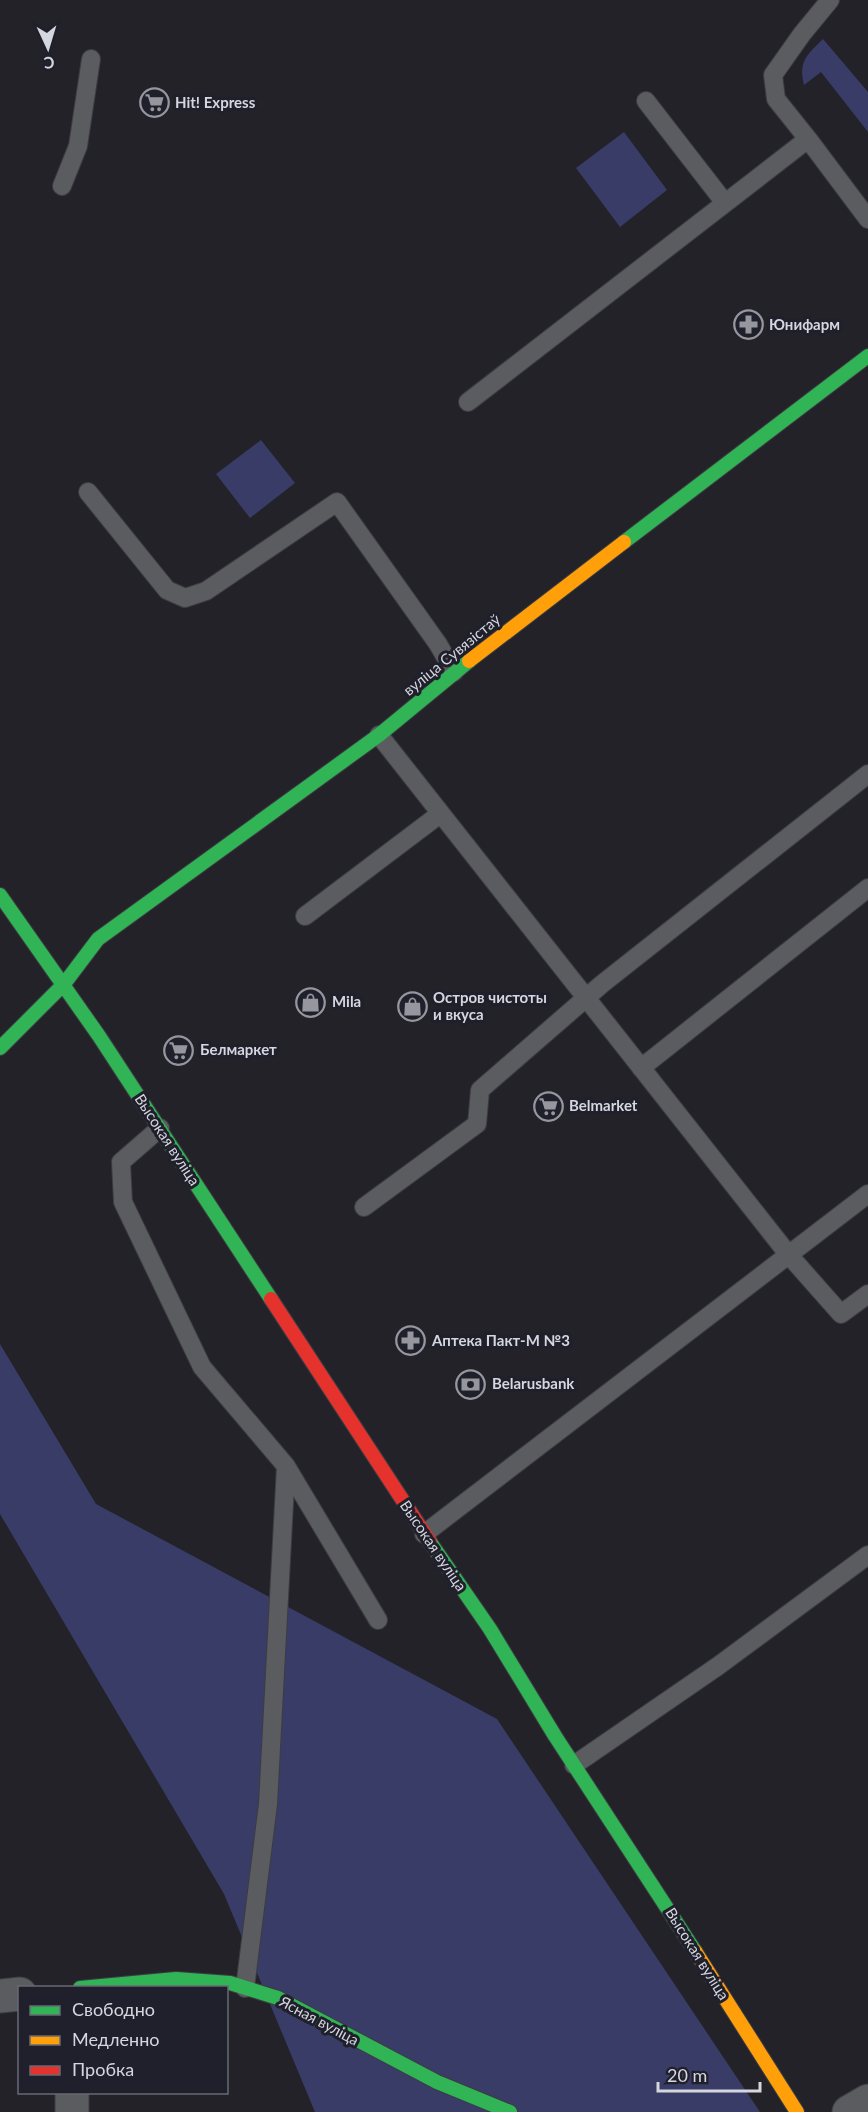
<svg xmlns="http://www.w3.org/2000/svg" width="868" height="2112" viewBox="0 0 868 2112" font-family="Lato,sans-serif">
  <rect width="100%" height="100%" fill="#222228"/>
  <path fill="#393c67" d="M823,39L868,92V132L821,72L804,85C798,61 807,55 823,39Z
    M624,132L667,190L620,227L576,168Z
    M261,440L295,483L250,518L216,474Z
    M0,1344L96,1504L497,1719L760,2112H315L224,1894L0,1514Z"/>
  <g fill="none" stroke-linecap="round" stroke-linejoin="round">
    <defs>
      <path id="lane" d="M646,101L725,203
        M808,139L776,99L773,75L802,34L830,0
        M62,186L78,146L91,59
        M468,402L808,139L868,219
        M88,492L167,590L185,598L206,591L337,502L438,644L454,672
        M379,735L788,1254L841,1314L868,1294
        M305,916L440,814
        M641,1068L868,888
        M160,1128L121,1162L123,1202L202,1367L286,1466L378,1620
        M364,1207L477,1124L480,1090L602,984L868,774
        M424,1534L868,1194
        M574,1765L718,1666L868,1555
        M245,1988L268,1804L286,1466"/>
      <path id="street" d="M0,1996L20,1994
        M72,2092V2112
        M849,2112L868,2101"/>
      <path id="fast" d="M624,542L868,356
        M0,895L99,1036L271,1299
        M0,1048L64,984L98,939L379,735L469,661
        M430,1542L490,1629L555,1736L695,1951
        M80,1988L176,1979L230,1983L278,1998L437,2082L510,2112"/>
      <path id="slow" d="M469,661L624,542
        M695,1951L797,2112"/>
      <path id="jam" d="M271,1299L430,1542"/>
    </defs>
    <use href="#lane" stroke="#3c3c42" stroke-width="20"/>
    <use href="#street" stroke="#3c3c42" stroke-width="35"/>
    <use href="#fast" stroke="#3c3c42" stroke-width="16"/>
    <use href="#slow" stroke="#3c3c42" stroke-width="16"/>
    <use href="#jam" stroke="#3c3c42" stroke-width="16"/>
    <use href="#lane" stroke="#5b5c60" stroke-width="18"/>
    <use href="#street" stroke="#5b5c60" stroke-width="33"/>
    <use href="#fast" stroke="#30b455" stroke-width="14"/>
    <use href="#slow" stroke="#ff9f0a" stroke-width="14"/>
    <use href="#jam" stroke="#e5322d" stroke-width="14"/>
  </g>
  <defs>
    <symbol id="supermarket-ring" viewBox="-11 -11 22 22"><circle r="9.5" fill="#1f202b" stroke="#96979e" stroke-width="1.5"/><path d="M-6-5.5h2.5l.6 2H6L4.5 2H-2.5L-4.4-4H-6ZM-1.5 3.2a1.3 1.3 0 1 0 .1 0ZM3 3.2a1.3 1.3 0 1 0 .1 0Z" fill="#96979e"/></symbol>
    <symbol id="pharmacy-ring" viewBox="-11 -11 22 22"><circle r="9.5" fill="#1f202b" stroke="#96979e" stroke-width="1.5"/><path d="M-2-6h4v4h4v4h-4v4h-4v-4h-4v-4h4Z" fill="#96979e"/></symbol>
    <symbol id="shop-ring" viewBox="-11 -11 22 22"><circle r="9.5" fill="#1f202b" stroke="#96979e" stroke-width="1.5"/><path d="M-5-2.5h2.3a2.7 3.5 0 0 1 5.4 0H5L5.5 6h-11ZM-1.5-2.5h3a1.5 2.3 0 0 0-3 0Z" fill="#96979e"/></symbol>
    <symbol id="bank-ring" viewBox="-11 -11 22 22"><circle r="9.5" fill="#1f202b" stroke="#96979e" stroke-width="1.5"/><path d="M-6-4H6V4H-6ZM0-2.3a2.3 2.3 0 1 0 0 4.6a2.3 2.3 0 1 0 0-4.6Z" fill="#96979e"/></symbol>
  </defs>
  <g fill-rule="evenodd">
    <use href="#supermarket-ring" x="138" y="86" width="33" height="33"/>
    <use href="#pharmacy-ring" x="732" y="308" width="33" height="33"/>
    <use href="#shop-ring" x="294" y="986" width="33" height="33"/>
    <use href="#shop-ring" x="396" y="990" width="33" height="33"/>
    <use href="#supermarket-ring" x="162" y="1034" width="33" height="33"/>
    <use href="#supermarket-ring" x="532" y="1090" width="33" height="33"/>
    <use href="#pharmacy-ring" x="394" y="1324" width="33" height="33"/>
    <use href="#bank-ring" x="454" y="1368" width="33" height="33"/>
  </g>
  <g text-anchor="middle" stroke-width="6" stroke-linejoin="round" paint-order="stroke">
    <g font-size="15" font-weight="bold" fill="#d5d6de" stroke="#1f202b" text-anchor="start">
      <text x="175" y="108">Hit! Express</text>
      <text x="769" y="330">Юнифарм</text>
      <text x="433" y="1003">Остров чистоты<tspan x="433" dy="17">и вкуса</tspan></text>
      <text x="332" y="1007">Mila</text>
      <text x="200" y="1055">Белмаркет</text>
      <text x="569" y="1111">Belmarket</text>
      <text x="432" y="1346">Аптека Пакт-М №3</text>
      <text x="492" y="1389">Belarusbank</text>
    </g>
    <g font-size="15" fill="#d5d6de" stroke="#1f202b">
      <text transform="translate(452 655) rotate(-39)" y="5">вуліца Сувязістаў</text>
      <text transform="translate(167 1140) rotate(57)" y="5">Высокая вуліца</text>
      <text transform="translate(433 1546) rotate(56)" y="5">Высокая вуліца</text>
      <text transform="translate(697 1954) rotate(58)" y="5">Высокая вуліца</text>
      <text transform="translate(319 2021) rotate(28)" y="5">Ясная вуліца</text>
    </g>
  </g>
  <rect x="18" y="1986" width="210" height="108" fill="#1f202b" stroke="#686973" stroke-width="1.5"/>
  <rect x="30" y="2006" width="30" height="9" fill="#30b455" stroke="#686973" stroke-width="1.5"/>
  <text x="72" y="2016" font-size="18" fill="#d5d6de">Свободно</text>
  <rect x="30" y="2036" width="30" height="9" fill="#ff9f0a" stroke="#686973" stroke-width="1.5"/>
  <text x="72" y="2046" font-size="18" fill="#d5d6de">Медленно</text>
  <rect x="30" y="2066" width="30" height="9" fill="#e5322d" stroke="#686973" stroke-width="1.5"/>
  <text x="72" y="2076" font-size="18" fill="#d5d6de">Пробка</text>
  <g transform="translate(48 48) rotate(176)" stroke="#1f202b" stroke-width="4.5" paint-order="stroke">
  <path d="M0-4.5L10 22L0 15L-10 22Z" fill="#d5d6de"/>
  <text y="-9" font-size="16" font-weight="bold" text-anchor="middle" fill="#d5d6de">С</text>
  </g>
  <path d="M658 2082v9h102v-9" fill="none" stroke="#d5d6de" stroke-width="3"/>
  <text x="667" y="2082" font-size="18" fill="#d5d6de" stroke="#1f202b" stroke-width="4.5" paint-order="stroke">20 m</text>
</svg>
